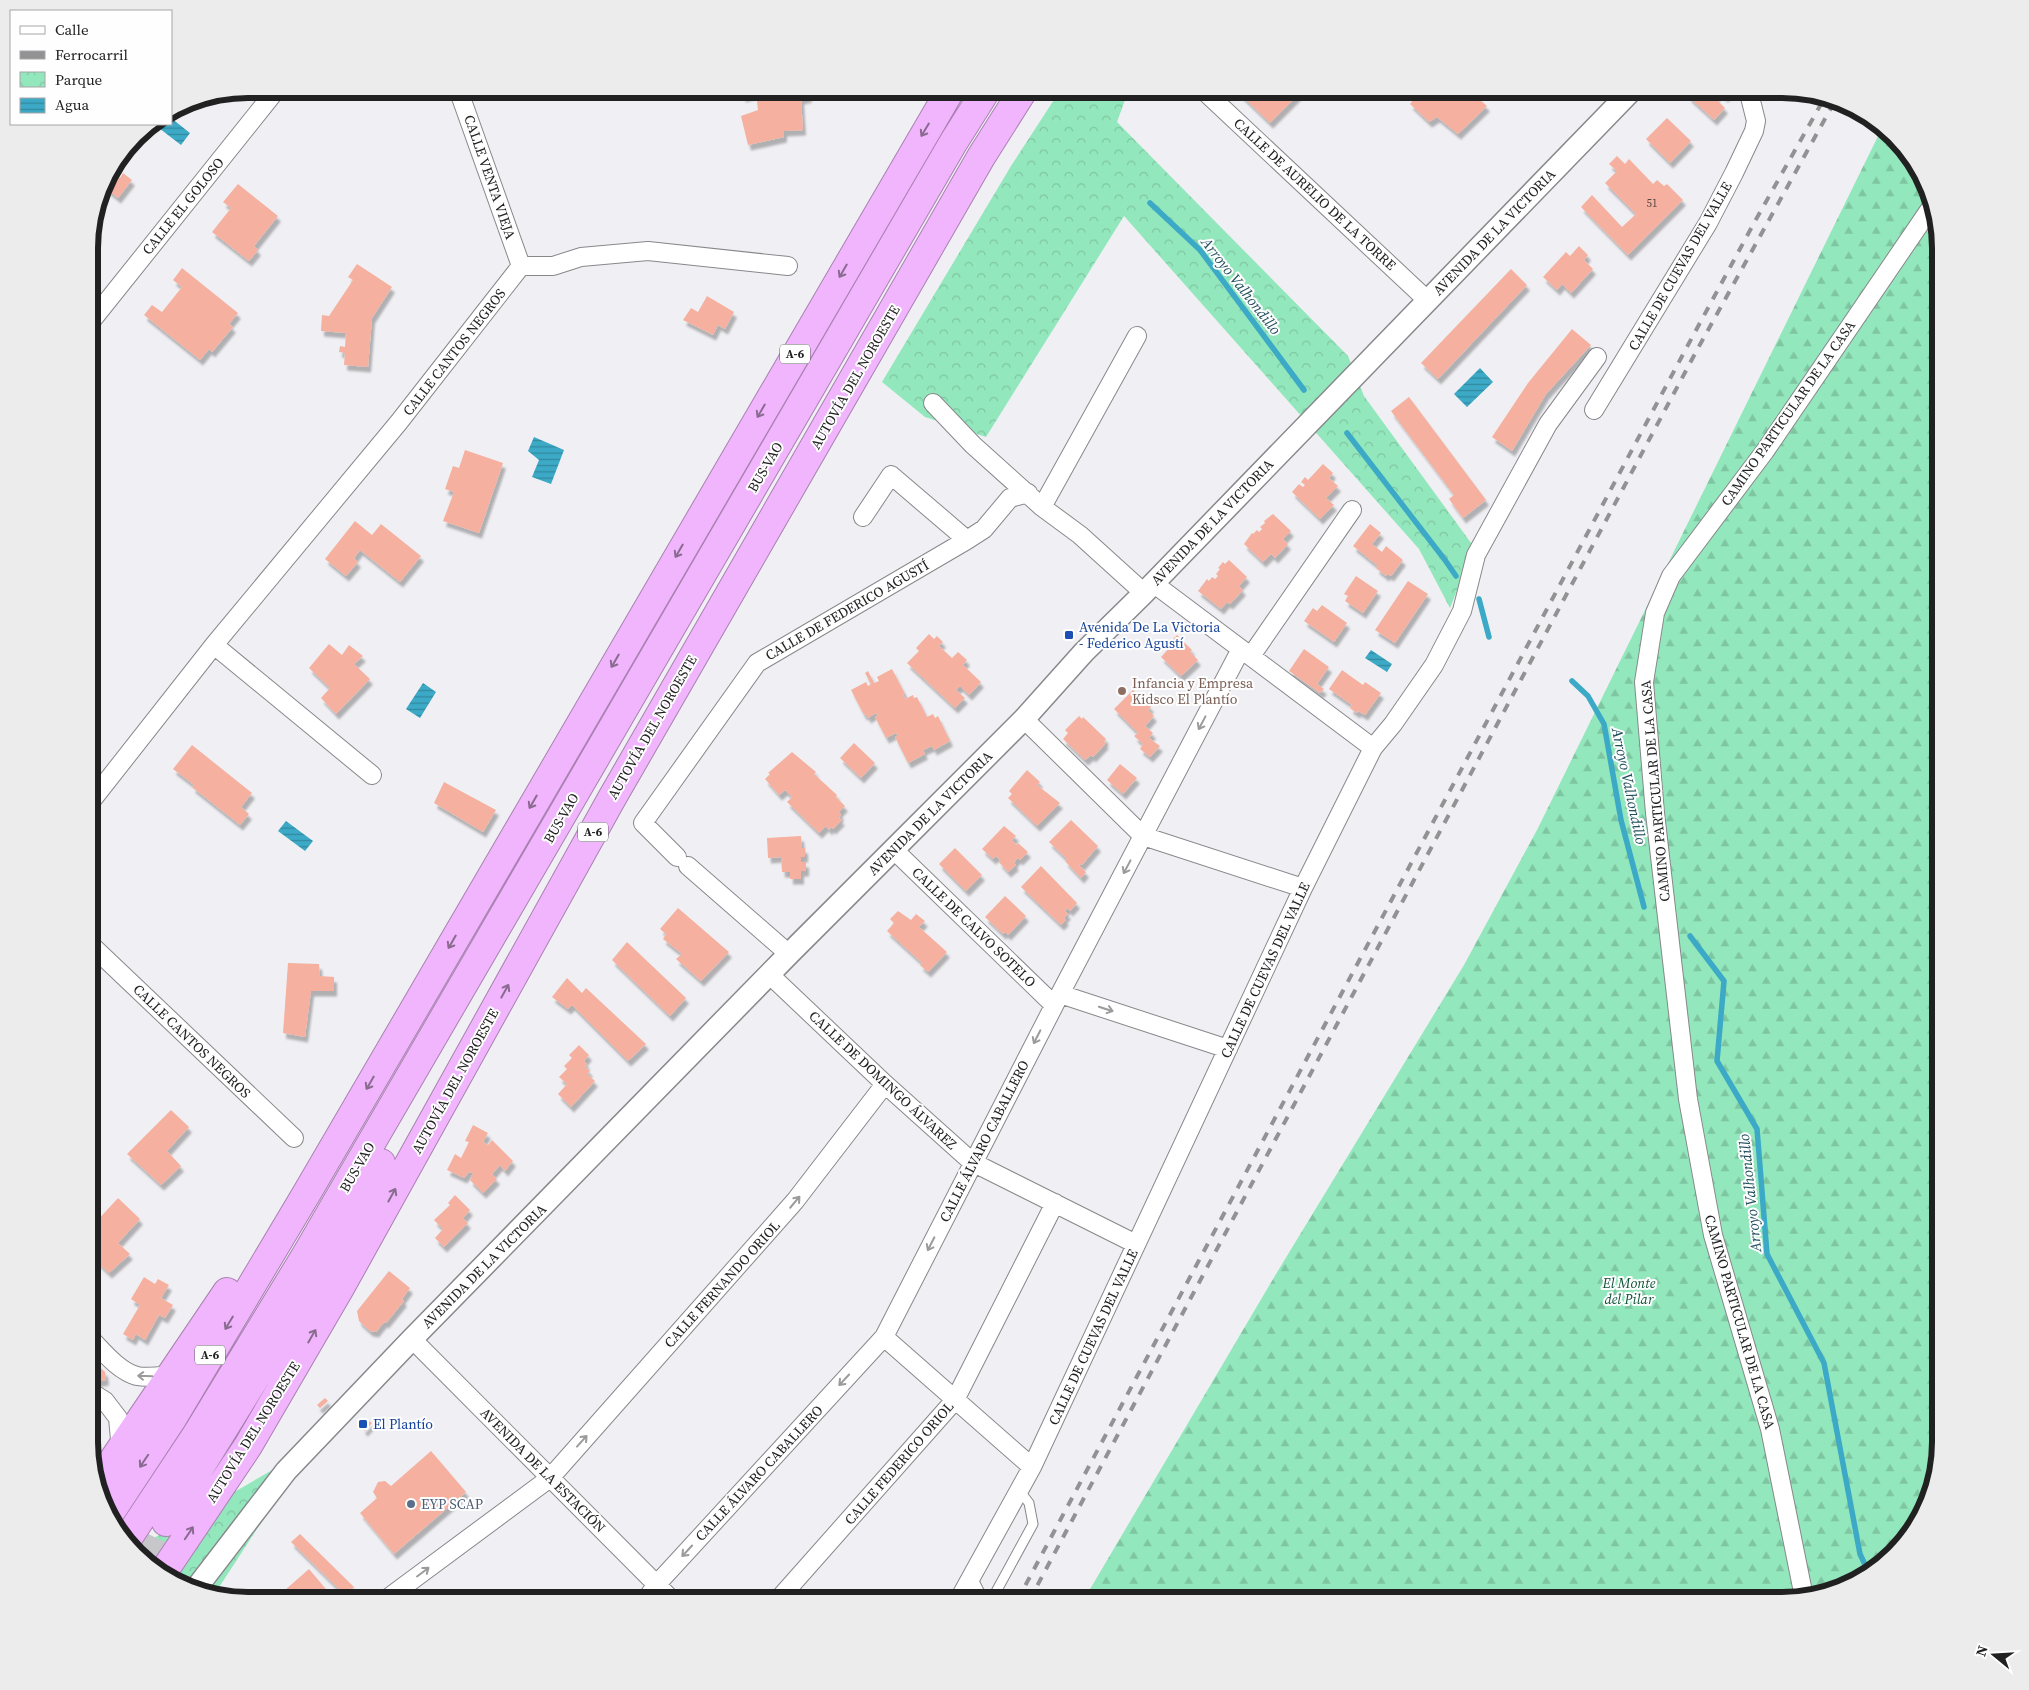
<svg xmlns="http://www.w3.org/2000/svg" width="2029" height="1690" viewBox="0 0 2029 1690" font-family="'Source Serif 4',serif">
  <defs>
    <pattern id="forest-firs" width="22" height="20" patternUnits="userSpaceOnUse" patternTransform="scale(1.25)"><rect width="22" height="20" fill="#93e7bc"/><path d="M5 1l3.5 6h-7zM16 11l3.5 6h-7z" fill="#7ec6a1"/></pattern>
    <pattern id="park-crowns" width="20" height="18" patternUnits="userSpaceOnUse" patternTransform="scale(1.25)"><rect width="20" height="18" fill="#93e7bc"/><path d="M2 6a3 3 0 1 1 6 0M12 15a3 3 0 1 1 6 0" fill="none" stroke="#7ec6a1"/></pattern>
    <pattern id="water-rules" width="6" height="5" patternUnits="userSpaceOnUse" patternTransform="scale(1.25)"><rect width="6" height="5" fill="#3ca9c6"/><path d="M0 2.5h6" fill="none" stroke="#3289a0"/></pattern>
    <filter id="shadow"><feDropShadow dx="3" dy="5.5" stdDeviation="1" flood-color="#0004"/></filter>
  </defs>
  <rect width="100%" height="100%" fill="#f0f0f4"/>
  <path fill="url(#forest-firs)" d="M1883,126L1887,128L1928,186L1940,247V1443L1928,1503L1901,1548L1843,1589L1782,1601H1083L1276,1274L1464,965L1537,830Z"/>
  <path fill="url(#park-crowns)" d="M1061,89H1129L1117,122L1348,356L1364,396L1474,547L1450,608L1419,549L1124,216L986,437L925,417L882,382L1011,166Z
    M309,1449L214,1595L187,1589L142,1562L133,1550Z"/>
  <path fill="url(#water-rules)" d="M171,118L190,133L181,145L155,125L171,124Z
    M1480,368L1493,382L1467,407L1454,394Z
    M534,437L564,450L551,484L532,477L539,460L528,451Z
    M1371,650L1392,664L1387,672L1365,658Z
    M423,683L436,692L420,718L406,709Z
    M286,821L313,841L305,851L278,831Z"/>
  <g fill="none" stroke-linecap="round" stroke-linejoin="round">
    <path stroke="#3ca9c6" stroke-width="5.5" d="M1150,203L1200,250L1304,390
      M1347,433L1445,560L1456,576
      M1479,599L1489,637
      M1572,681L1588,696L1604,724L1621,820L1644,907
      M1690,936L1724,981L1717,1061L1757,1129L1767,1254L1824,1363L1860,1554L1868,1571"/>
  </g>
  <path fill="#f5b09f" filter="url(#shadow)" d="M741,89H807L809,97L801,99L803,130L784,131V137L748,145L741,116L758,110L756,93L743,97Z
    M1237,89H1304L1270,123L1236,90Z
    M1410,89H1468L1487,106L1458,134L1437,117L1429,122L1410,104L1417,95Z
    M1693,89H1733L1725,97L1720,92L1715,98L1725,108L1714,120L1688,96L1694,90Z
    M1667,118L1691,141L1670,163L1646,139Z
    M1617,156L1625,164L1629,159L1653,184L1657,180L1664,186L1667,184L1683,200L1628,255L1581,207L1592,195L1622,227L1636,214L1605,183L1617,171L1609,164Z
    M111,170L120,178L123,173L132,180L118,198L103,186L105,177Z
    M238,184L278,216L254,246L258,250L249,261L212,232L231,208L223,202Z
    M1579,246L1588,255L1584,260L1593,269L1571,293L1562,284L1557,290L1543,277L1566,252L1570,256Z
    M357,264L392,287L372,318L368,367L344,365L345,353L339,352L340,346L345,347L346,333L321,331L322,315L329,316L353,280L348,277Z
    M182,268L238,313L229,324L233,327L212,352L209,349L200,360L144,315L152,305L162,312L182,287L173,280Z
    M1511,269L1527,285L1438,379L1421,363Z
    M707,296L734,312L725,329L718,325L713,335L683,320L691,308L698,312Z
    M1572,329L1591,345L1546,394L1512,451L1492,437L1528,383Z
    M1409,397L1486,500L1463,518L1449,499L1454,495L1391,411Z
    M465,450L503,463L479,533L443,521L454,492L445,489L453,466L459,468Z
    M1323,464L1333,473L1329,478L1338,486L1326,498L1334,505L1320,519L1292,492L1299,484L1303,487L1305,485L1301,482L1305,477L1308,480Z
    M1273,514L1291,531L1283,539L1288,544L1275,558L1271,554L1263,562L1244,544L1252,533L1253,534L1257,530L1259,532L1262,529L1260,527L1265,523L1264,521Z
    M355,521L372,535L381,524L421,556L400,582L360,550L354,558L358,562L346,576L325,559Z
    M1370,524L1381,533L1372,544L1382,552L1386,546L1403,560L1391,576L1388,574L1386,576L1376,568L1378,566L1353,546Z
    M1229,560L1247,577L1239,586L1243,590L1230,604L1227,602L1221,609L1198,591L1207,579L1209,581L1212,577L1215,579L1218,576L1216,574L1220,569L1218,568L1223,562L1225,564Z
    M1356,576L1378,591L1363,613L1345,601L1348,596L1344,594Z
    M1408,581L1428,594L1395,643L1375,630Z
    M1322,605L1347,623L1334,642L1304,621L1313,608L1317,611Z
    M929,634L934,639L937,636L943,642L939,646L952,658L958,652L967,660L963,665L981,682L969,695L960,686L956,690L965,698L955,708L907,663L919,651L916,648Z
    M1177,635L1192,650L1190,652L1198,660L1181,676L1161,657L1173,644L1171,641Z
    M329,644L342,655L349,645L363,656L354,664L370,679L336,714L321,698L330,688L309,668Z
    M1304,649L1329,667L1317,684L1324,689L1320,693L1289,671Z
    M892,669L905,694H903L905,699L913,695L914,698L917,697L927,717L933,714L935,718L938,716L950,741L934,750L932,746L923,750L925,754L908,763L895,737L898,736L896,733L886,738L875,717L878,716L876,713L868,718L866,714L864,715L851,690L866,682L868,686L871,684L865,673L868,671L874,683L879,681L877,677Z
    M1342,670L1363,685L1365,682L1381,693L1365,715L1358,711L1357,713L1350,708L1352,705L1329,689Z
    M1133,690L1151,707L1148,710L1154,716L1145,726L1153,733L1149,738L1160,746L1150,757L1140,749L1143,744L1134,736L1138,733L1114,709Z
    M1079,716L1082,719L1083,717L1106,739L1104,742L1106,743L1093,757L1091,755L1085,760L1063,739L1068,733L1065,730Z
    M854,743L875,763L861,778L840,758Z
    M192,745L252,793L241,807L249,814L240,825L192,787L194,785L173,769Z
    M792,752L816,772L814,774L837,795L836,797L845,806L839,812L841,815L839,818L842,820L833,829L831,827L829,830L826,826L819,833L787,802L792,797L785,790L779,795L765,779L770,774L768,773Z
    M1120,764L1137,778L1123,794L1107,780Z
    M1027,770L1040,782L1037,785L1060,803L1037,826L1008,798L1012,794L1009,791Z
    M444,782L496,810L483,832L434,803Z
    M1071,820L1098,846L1082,865L1080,864L1079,865L1086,872L1081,878L1065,861L1067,859L1049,842Z
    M1004,826L1016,836L1012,840L1016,845L1018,843L1028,852L1020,860L1018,858L1016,860L1014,863L1016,865L1008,872L999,862L1000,860L996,856L993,859L982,849Z
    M801,836L802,848H805V857H801V862H806V871H801V879H790V872H782L781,857L768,858L767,838Z
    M955,848L982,875L966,891L939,864Z
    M1041,866L1077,903L1070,911L1067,908L1065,911L1068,914L1064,918L1066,920L1061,925L1021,887Z
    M1005,896L1026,916L1008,935L1005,932L1003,934L985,917Z
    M678,908L729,952L701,981L676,959L682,954L663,939L666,934L660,929Z
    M898,911L911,920L916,914L925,921L919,927L947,952L928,972L920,965L922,963L887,931L894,923L890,919Z
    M627,942L686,998L670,1016L612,960Z
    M288,963L319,964L320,976L334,977V991H311L305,1037L283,1033Z
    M567,978L582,993L586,988L646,1044L628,1061L572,1005L568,1009L552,997Z
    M579,1045L589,1055L584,1061L587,1064L585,1067L590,1071L587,1074L595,1081L571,1107L558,1094L567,1084L559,1077L567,1069L564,1066L572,1058L569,1055Z
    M171,1110L189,1127L167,1151L181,1166L161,1185L127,1154Z
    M473,1125L488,1133L483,1142L488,1145L492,1140L513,1161L505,1171L500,1165L492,1174L497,1179L483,1193L470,1180L473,1173L469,1172L464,1178L447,1170L455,1154L461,1158L469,1142L465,1141Z
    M455,1195L470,1210L463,1218L468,1223L444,1247L435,1238L443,1229L434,1220L450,1205L448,1203Z
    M118,1198L140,1219L118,1243L130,1254L109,1273L89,1254V1217L95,1223Z
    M389,1271L410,1288L402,1299L404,1301L386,1323L384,1322L376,1332L370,1331L359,1321L357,1311Z
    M144,1277L155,1284L158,1279L169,1285L161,1298L173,1305L165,1318L159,1315L145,1340L136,1334L133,1340L123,1334L140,1305L131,1299Z
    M89,1357L105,1372L106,1380L96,1382L89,1378Z
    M325,1398L328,1401L320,1408L317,1405Z
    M369,1421L372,1423L365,1431L362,1428Z
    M431,1451L466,1492L394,1554L360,1513L377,1498L373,1492L378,1482L385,1481L391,1486Z
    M300,1534L354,1587L346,1596L291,1542Z
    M309,1569L335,1600L338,1597L342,1601H295L285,1590Z"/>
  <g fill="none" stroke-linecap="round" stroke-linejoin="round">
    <path stroke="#c7c7ca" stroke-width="28" stroke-dasharray="28 14" stroke-linecap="butt" d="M146,1564L166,1522"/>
    <defs>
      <path id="service" d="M972,1577L982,1597L981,1601
        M991,1601L1033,1524L1029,1503L1019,1490"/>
      <path id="minor" d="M458,89L521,266
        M1202,89L1427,300
        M89,324L277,89
        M933,403L973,445L1042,507L1080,535L1144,593
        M1594,410L1708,223L1734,173L1754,131L1756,121L1748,89
        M1042,507L1137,336
        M863,517L891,475L967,540
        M1153,583L1373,748
        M214,645L372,775
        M1251,656L1352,510
        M1024,719L1143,836L1303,888
        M89,804L214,645L399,422L521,266H553L581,257L648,251L788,266
        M893,849L1054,1005
        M677,857L643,823L757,663L967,540L984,529L1010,498L1028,493
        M688,866L789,954
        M89,943L294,1138
        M770,975L885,1084L972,1162L1136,1244
        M1060,994L1228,1049
        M89,1337C102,1350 118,1371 137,1376C148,1378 160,1376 172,1375
        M884,1337L1032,1467
        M412,1339L673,1601
        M89,1391L105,1401L118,1418L121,1450
        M1804,1597L1770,1429L1713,1235L1688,1099L1655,813L1644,682L1655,613L1671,576L1765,451L1932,206
        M384,1601L550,1478L795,1201L885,1084
        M645,1601L657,1584L884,1337L1060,994L1241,649
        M777,1601L955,1400L1055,1203
        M958,1601L1032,1467L1303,888L1373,748L1393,724L1434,665L1462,611L1476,555L1548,424L1597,357"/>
      <path id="tertiary" d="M194,1591L286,1471L412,1339L789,954L1024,719L1084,652L1144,593L1633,89"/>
      <path id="motorway" d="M97,1484L227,1292
        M108,1516L172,1419L308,1191L951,89
        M166,1522L315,1281L381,1163
        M126,1541L197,1434L306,1255L953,143L987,89
        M162,1574L248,1446L340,1288L612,798L981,157L1024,89"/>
    </defs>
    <use href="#service" stroke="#87888b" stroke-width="11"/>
    <use href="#minor" stroke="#87888b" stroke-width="20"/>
    <use href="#tertiary" stroke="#87888b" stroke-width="24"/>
    <use href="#motorway" stroke="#a881b0" stroke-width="30"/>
    <use href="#service" stroke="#fff" stroke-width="9"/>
    <use href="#minor" stroke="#fff" stroke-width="18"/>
    <use href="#tertiary" stroke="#fff" stroke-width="21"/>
    <use href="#motorway" stroke="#f1b5fd" stroke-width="28"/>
    <path stroke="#929294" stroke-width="4" stroke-dasharray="9 9" stroke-linecap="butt" d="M1017,1601L1688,345L1754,223L1825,97
      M1029,1601L1697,350L1836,99"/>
  </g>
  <defs><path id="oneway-shaft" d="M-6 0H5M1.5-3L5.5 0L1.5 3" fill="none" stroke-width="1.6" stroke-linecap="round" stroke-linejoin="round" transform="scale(1.25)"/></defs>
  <g stroke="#896b90">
    <use href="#oneway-shaft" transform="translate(925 130) rotate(121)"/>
    <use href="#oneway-shaft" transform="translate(843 271) rotate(120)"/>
    <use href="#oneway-shaft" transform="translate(761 411) rotate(120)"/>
    <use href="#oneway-shaft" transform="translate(679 551) rotate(120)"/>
    <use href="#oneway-shaft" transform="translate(615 661) rotate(120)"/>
    <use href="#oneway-shaft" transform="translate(533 802) rotate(120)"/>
    <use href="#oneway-shaft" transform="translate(452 942) rotate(120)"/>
    <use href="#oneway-shaft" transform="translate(505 991) rotate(-61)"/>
    <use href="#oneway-shaft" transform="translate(370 1083) rotate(120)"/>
    <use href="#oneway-shaft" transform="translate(392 1195) rotate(-61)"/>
    <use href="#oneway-shaft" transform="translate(229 1323) rotate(121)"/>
    <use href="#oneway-shaft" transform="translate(312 1336) rotate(-60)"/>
    <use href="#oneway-shaft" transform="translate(144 1461) rotate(124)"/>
    <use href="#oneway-shaft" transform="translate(189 1533) rotate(-56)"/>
  </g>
  <g stroke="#9b9b9c">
    <use href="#oneway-shaft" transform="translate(1202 723) rotate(118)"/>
    <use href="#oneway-shaft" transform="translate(1127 867) rotate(118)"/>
    <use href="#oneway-shaft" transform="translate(1106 1009) rotate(18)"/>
    <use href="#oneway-shaft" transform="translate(1037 1037) rotate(117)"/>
    <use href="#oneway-shaft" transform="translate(795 1202) rotate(-50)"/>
    <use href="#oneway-shaft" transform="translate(931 1244) rotate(117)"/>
    <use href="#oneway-shaft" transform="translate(145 1376) rotate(-178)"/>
    <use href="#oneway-shaft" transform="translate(844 1380) rotate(133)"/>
    <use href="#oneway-shaft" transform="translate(582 1441) rotate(-48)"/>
    <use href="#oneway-shaft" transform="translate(687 1551) rotate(133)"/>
    <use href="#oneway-shaft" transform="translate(423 1572) rotate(-37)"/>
  </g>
  <g fill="#1a4fb4" stroke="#fefeff" stroke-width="2">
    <rect x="1064" y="630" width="10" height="10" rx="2.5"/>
    <rect x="358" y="1419" width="10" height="10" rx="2.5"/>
  </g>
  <circle fill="#8d6e63" stroke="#fefeff" stroke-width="2" cx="1122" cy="691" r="5"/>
  <circle fill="#5c6f8a" stroke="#fefeff" stroke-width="2" cx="411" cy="1504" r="5"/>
  <g text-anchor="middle" stroke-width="4" stroke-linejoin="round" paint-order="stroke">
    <g font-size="11" fill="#564541">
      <text x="1652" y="207">51</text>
    </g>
    <g fill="#fefeff" stroke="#636364" stroke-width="1">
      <rect x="780" y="344.5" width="30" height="19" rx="4"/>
      <rect x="578" y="822.5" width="30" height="19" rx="4"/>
      <rect x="195" y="1345.5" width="30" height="19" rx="4"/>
    </g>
    <g font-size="12" font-weight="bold" fill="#212122">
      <text x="795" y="358">A-6</text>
      <text x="593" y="836">A-6</text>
      <text x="210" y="1359">A-6</text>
    </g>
    <g font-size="14" fill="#212122" stroke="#fefeff">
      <text transform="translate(490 177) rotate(71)" y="5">CALLE VENTA VIEJA</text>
      <text transform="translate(1315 194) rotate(43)" y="5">CALLE DE AURELIO DE LA TORRE</text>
      <text transform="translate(183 206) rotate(-51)" y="5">CALLE EL GOLOSO</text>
      <text transform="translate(1494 232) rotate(-46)" y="5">AVENIDA DE LA VICTORIA</text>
      <text transform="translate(1680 266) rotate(-60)" y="5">CALLE DE CUEVAS DEL VALLE</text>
      <text transform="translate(454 352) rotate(-52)" y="5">CALLE CANTOS NEGROS</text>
      <text transform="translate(855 377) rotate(-60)" y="5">AUTOVÍA DEL NOROESTE</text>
      <text transform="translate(1788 413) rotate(-55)" y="5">CAMINO PARTICULAR DE LA CASA</text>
      <text transform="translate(765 467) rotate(-60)" y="5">BUS-VAO</text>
      <text transform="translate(1212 522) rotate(-46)" y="5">AVENIDA DE LA VICTORIA</text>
      <text transform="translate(847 610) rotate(-30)" y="5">CALLE DE FEDERICO AGUSTÍ</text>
      <text transform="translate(652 727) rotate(-60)" y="5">AUTOVÍA DEL NOROESTE</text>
      <text transform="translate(1655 791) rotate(-95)" y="5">CAMINO PARTICULAR DE LA CASA</text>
      <text transform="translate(930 813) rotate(-45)" y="5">AVENIDA DE LA VICTORIA</text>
      <text transform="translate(561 818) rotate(-60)" y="5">BUS-VAO</text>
      <text transform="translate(974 927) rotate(44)" y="5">CALLE DE CALVO SOTELO</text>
      <text transform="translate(1265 970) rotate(-65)" y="5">CALLE DE CUEVAS DEL VALLE</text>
      <text transform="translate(192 1041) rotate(44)" y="5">CALLE CANTOS NEGROS</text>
      <text transform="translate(883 1080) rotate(43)" y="5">CALLE DE DOMINGO ÁLVAREZ</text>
      <text transform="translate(455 1081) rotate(-61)" y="5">AUTOVÍA DEL NOROESTE</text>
      <text transform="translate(984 1141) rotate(-63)" y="5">CALLE ÁLVARO CABALLERO</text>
      <text transform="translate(357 1167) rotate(-60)" y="5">BUS-VAO</text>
      <text transform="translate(484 1266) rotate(-45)" y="5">AVENIDA DE LA VICTORIA</text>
      <text transform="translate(722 1284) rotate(-48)" y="5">CALLE FERNANDO ORIOL</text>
      <text transform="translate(1740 1322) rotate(74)" y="5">CAMINO PARTICULAR DE LA CASA</text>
      <text transform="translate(1093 1337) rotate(-65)" y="5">CALLE DE CUEVAS DEL VALLE</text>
      <text transform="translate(253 1432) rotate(-58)" y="5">AUTOVÍA DEL NOROESTE</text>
      <text transform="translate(899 1463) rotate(-49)" y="5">CALLE FEDERICO ORIOL</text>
      <text transform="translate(543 1470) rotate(45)" y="5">AVENIDA DE LA ESTACIÓN</text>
      <text transform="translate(759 1473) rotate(-47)" y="5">CALLE ÁLVARO CABALLERO</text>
    </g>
    <g font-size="14" fill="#164399" stroke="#fefeff" text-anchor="start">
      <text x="1079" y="632">Avenida De La Victoria<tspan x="1079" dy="16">- Federico Agustí</tspan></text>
      <text x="373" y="1429">El Plantío</text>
    </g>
    <g font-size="14" fill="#785e54" stroke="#fefeff" text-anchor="start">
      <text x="1132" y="688">Infancia y Empresa<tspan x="1132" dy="16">Kidsco El Plantío</tspan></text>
    </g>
    <g font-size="14" font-style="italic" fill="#0e5338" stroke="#fefeff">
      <text x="1629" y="1288">El Monte<tspan x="1629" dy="16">del Pilar</tspan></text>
    </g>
    <g font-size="14" fill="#4e5e75" stroke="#fefeff" text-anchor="start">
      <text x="421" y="1509">EYP SCAP</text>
    </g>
    <g font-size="15" font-style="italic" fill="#22505d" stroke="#fefeff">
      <text transform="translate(1241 286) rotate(52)" y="5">Arroyo Valhondillo</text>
      <text transform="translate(1629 786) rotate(78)" y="5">Arroyo Valhondillo</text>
      <text transform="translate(1750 1193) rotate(-96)" y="5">Arroyo Valhondillo</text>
    </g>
  </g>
  <path d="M0 0H2029V1690H0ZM248 98H1782A150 150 0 0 1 1932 248V1442A150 150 0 0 1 1782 1592H248A150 150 0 0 1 98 1442V248A150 150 0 0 1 248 98Z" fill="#ececed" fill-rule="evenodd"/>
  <path fill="none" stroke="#212122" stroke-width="6" d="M248 98H1782A150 150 0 0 1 1932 248V1442A150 150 0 0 1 1782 1592H248A150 150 0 0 1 98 1442V248A150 150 0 0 1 248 98Z"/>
  <rect x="10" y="10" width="162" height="115" fill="#fefeff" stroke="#a6a6a7"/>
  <rect x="20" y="26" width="25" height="8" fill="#ffffff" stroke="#a6a6a7"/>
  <text x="55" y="35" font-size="15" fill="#212122">Calle</text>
  <rect x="20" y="51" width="25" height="8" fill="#929294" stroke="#a6a6a7"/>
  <text x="55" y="60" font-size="15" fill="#212122">Ferrocarril</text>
  <rect x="20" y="72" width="25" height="15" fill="url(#park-crowns)" stroke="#a6a6a7"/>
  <text x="55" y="85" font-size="15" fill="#212122">Parque</text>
  <rect x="20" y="98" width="25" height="15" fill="url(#water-rules)" stroke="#a6a6a7"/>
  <text x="55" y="110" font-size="15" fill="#212122">Agua</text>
  <g transform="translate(1994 1655) rotate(288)" stroke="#fefeff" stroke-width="4" paint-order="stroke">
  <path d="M0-4L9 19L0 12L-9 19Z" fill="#212122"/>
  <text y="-8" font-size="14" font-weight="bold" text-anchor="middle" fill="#212122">N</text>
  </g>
</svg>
